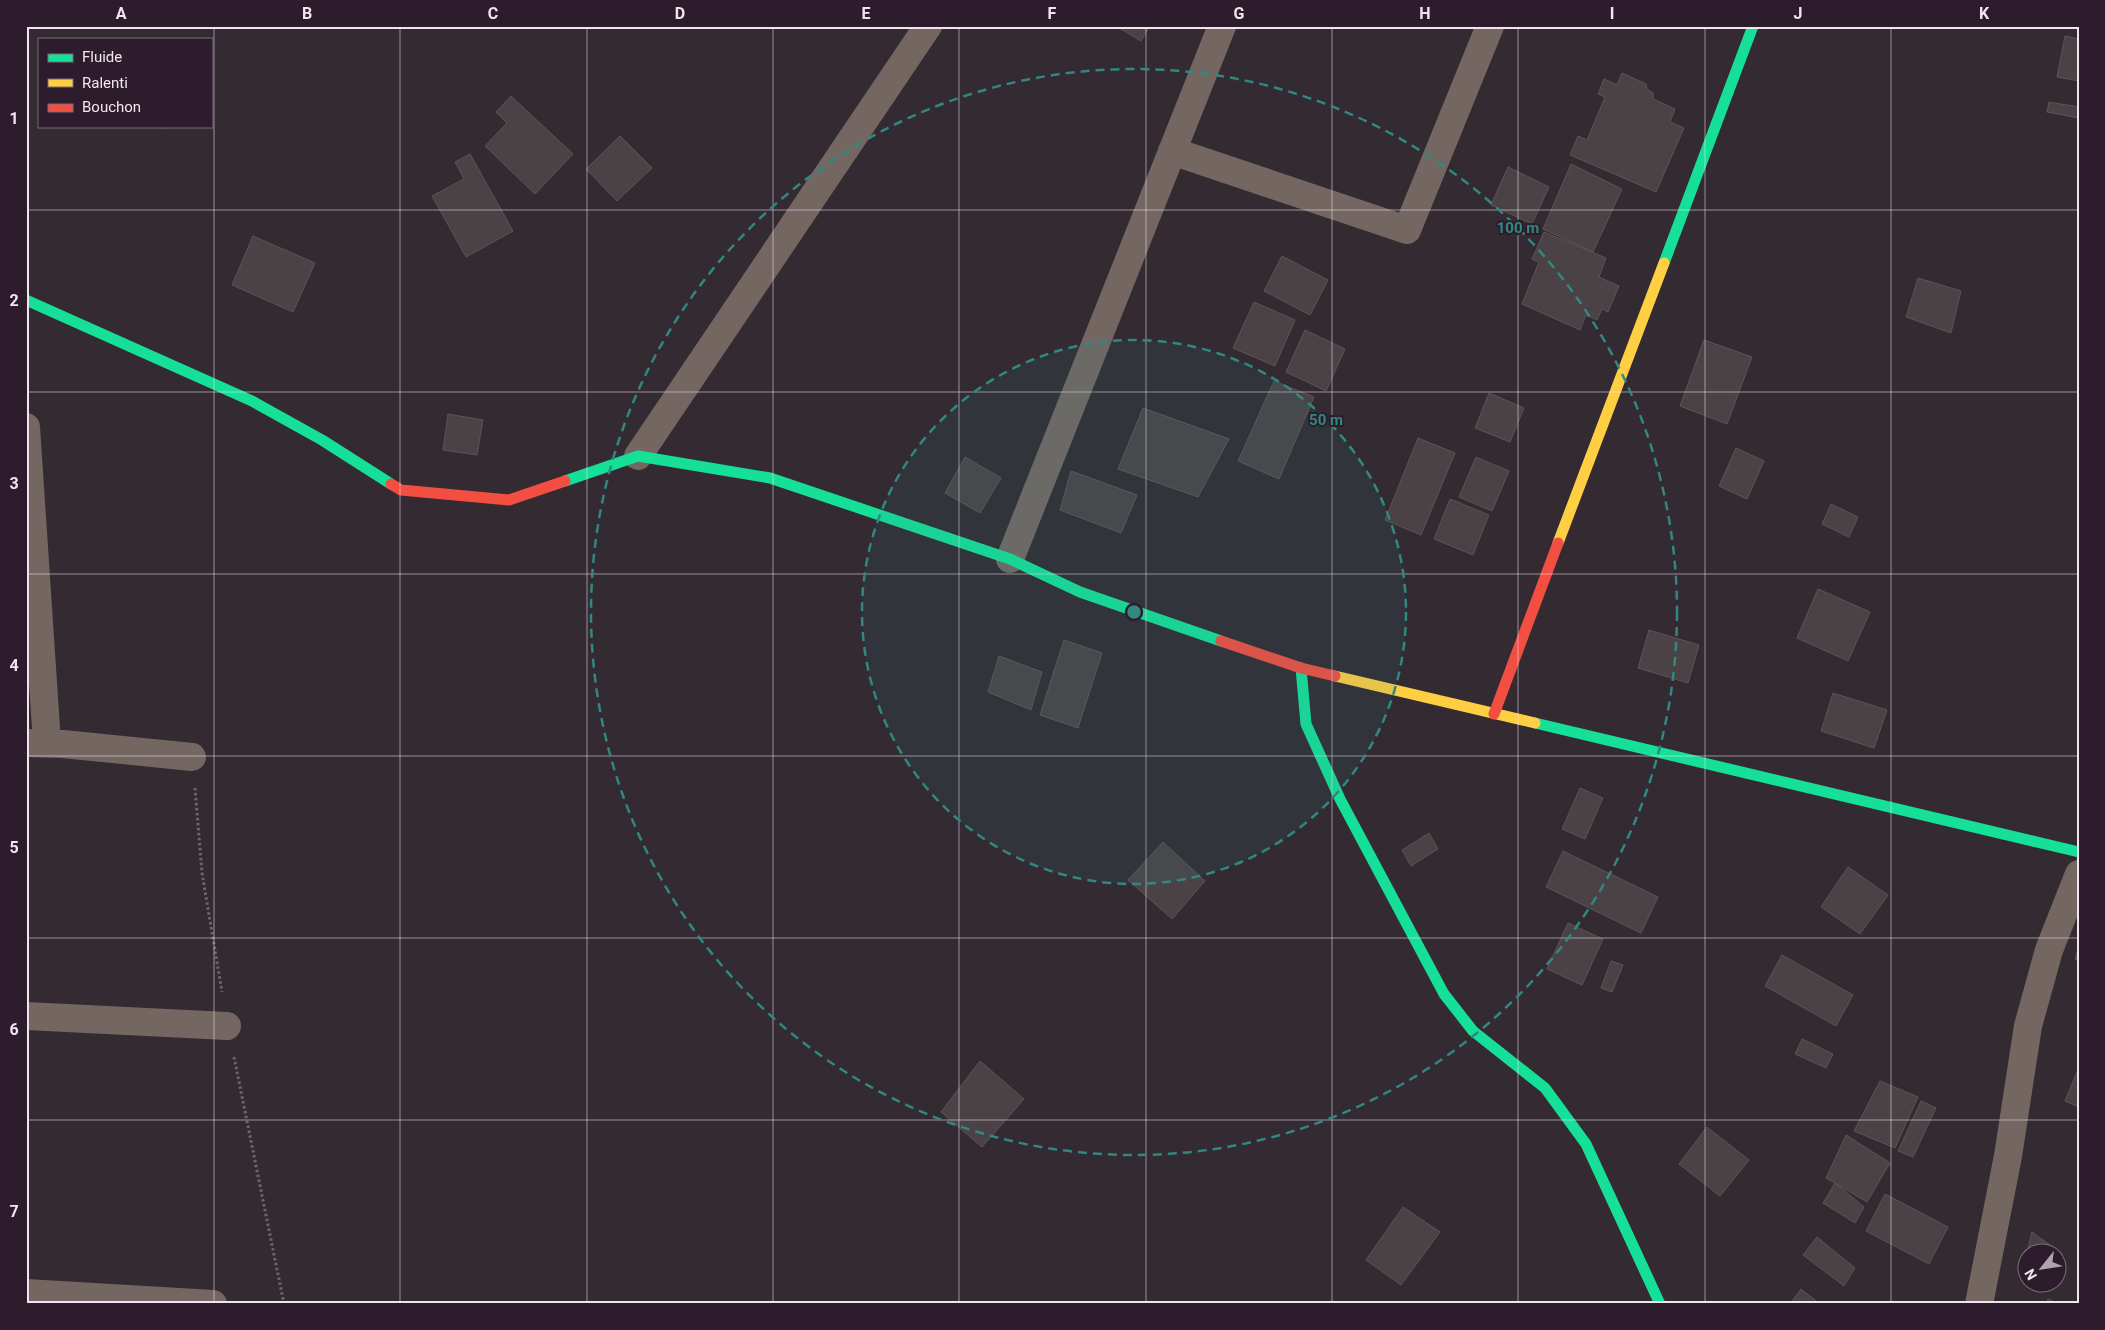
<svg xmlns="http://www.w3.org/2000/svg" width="2105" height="1330" viewBox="0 0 2105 1330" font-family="Roboto,sans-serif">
  <rect width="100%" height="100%" fill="#332a32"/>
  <path fill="#4b4245" stroke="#5e5457" d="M1116,26H1150L1141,41Z
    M2065,36L2079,39V81L2057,77Z
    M1622,73L1646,84L1647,89L1653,93V99L1675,109L1670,122L1684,128L1656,192L1570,155L1578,136L1587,140L1605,97L1598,94L1604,79L1617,85Z
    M511,96L573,154L535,194L485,146L507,123L496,112Z
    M2049,102L2079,107V118L2047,112Z
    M143,126H168V128Z
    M620,136L652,168L617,201L586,169Z
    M470,154L513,231L466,257L432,196L464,179L455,162Z
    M1571,164L1622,189L1593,252L1543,229Z
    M1508,167L1549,187L1532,224L1491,205Z
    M1544,232L1606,258L1599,277L1619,286L1608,312L1602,309L1597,320L1586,315L1580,330L1522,304L1539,262L1532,259Z
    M253,236L315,263L293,312L232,285Z
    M1282,256L1328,280L1310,315L1264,291Z
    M1918,278L1961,291L1951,333L1906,317Z
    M1254,302L1295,320L1275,366L1233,348Z
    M1305,330L1345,349L1326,391L1286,372Z
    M1704,340L1752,357L1727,424L1680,406Z
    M1274,381L1314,397L1279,479L1238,461Z
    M1489,393L1524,408L1510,442L1475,428Z
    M1143,408L1229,439L1198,497L1118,469Z
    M448,414L483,420L477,455L443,450Z
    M1418,438L1455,453L1421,535L1385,520Z
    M1736,448L1764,461L1747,499L1719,486Z
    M965,457L1001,478L980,513L945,493Z
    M1476,457L1509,471L1492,511L1459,497Z
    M1071,471L1137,495L1121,533L1060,510Z
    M1450,499L1489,515L1473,555L1434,539Z
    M1831,504L1858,517L1849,537L1822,524Z
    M1818,589L1870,612L1848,661L1797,638Z
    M1649,630L1699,645L1688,683L1638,668Z
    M1064,640L1102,653L1078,728L1040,715Z
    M999,656L1042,672L1031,710L988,692Z
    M1833,693L1887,710L1874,748L1821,731Z
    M1580,788L1603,798L1585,839L1562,829Z
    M1429,833L1438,849L1411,866L1402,850Z
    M1163,842L1205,881L1172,919L1128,880Z
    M1563,851L1658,897L1641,933L1546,887Z
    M1848,867L1888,895L1860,934L1821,907Z
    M1568,923L1603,939L1582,985L1547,969Z
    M2079,946V960L2075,959Z
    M1782,955L1853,995L1836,1026L1765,986Z
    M1611,961L1623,965L1612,992L1601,988Z
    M1802,1039L1833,1054L1826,1068L1795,1054Z
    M980,1061L1024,1099L982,1147L941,1112Z
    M2079,1067V1107L2065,1101Z
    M1880,1081L1918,1097L1895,1148L1854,1131Z
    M1921,1101L1936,1108L1913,1157L1898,1151Z
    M1707,1127L1749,1160L1720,1196L1679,1164Z
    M1846,1135L1890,1163L1867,1202L1826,1178Z
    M1835,1183L1864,1207L1855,1223L1823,1203Z
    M1885,1194L1948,1227L1929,1264L1866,1231Z
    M1403,1207L1440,1232L1401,1285L1366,1260Z
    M2032,1232L2061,1253L2058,1264V1252H2028V1257H2026Z
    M1817,1237L1855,1268L1844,1286L1803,1255Z
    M1801,1289L1820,1304H1790Z
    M2048,1299L2059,1304H2046Z"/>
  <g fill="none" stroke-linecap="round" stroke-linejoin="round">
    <path stroke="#706668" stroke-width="3" stroke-dasharray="2.5 2.5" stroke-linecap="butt" d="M195,788L202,873L222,992
      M234,1057L284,1304"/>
    <path stroke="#746762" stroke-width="28" d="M1172,151L1407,230L1490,26
      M26,427L47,743
      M638,456L928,26
      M1010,559L1222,26
      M26,743L63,744L192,757
      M26,1016L227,1026
      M26,1293L213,1304
      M1979,1304L2008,1156L2028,1026L2049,950L2079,874"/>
    <path stroke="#16e098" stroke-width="11" d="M1664,263L1753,26
      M26,300L252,401L322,440L391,484
      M565,481L638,456L770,478L1010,559L1080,592L1221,641
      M1301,668L1306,724L1340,799L1444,994L1473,1031L1545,1088L1586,1144L1660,1304
      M1535,723L2079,852"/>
    <path stroke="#ffcf43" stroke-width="11" d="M1558,543L1664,263
      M1335,676L1535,723"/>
    <path stroke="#f24e42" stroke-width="11" d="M391,484L401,490L509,500L565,481
      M1221,641L1301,668L1335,676
      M1494,714L1558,543"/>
  </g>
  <path fill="none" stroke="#f1e6f0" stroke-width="1" stroke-opacity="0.55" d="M214,26V1304M400,26V1304M587,26V1304M773,26V1304M959,26V1304M1146,26V1304M1332,26V1304M1518,26V1304M1705,26V1304M1891,26V1304M26,210H2079M26,392H2079M26,574H2079M26,756H2079M26,938H2079M26,1120H2079"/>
  <circle cx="1134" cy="612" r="272" fill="#318782" fill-opacity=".12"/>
  <g fill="none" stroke="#318782" stroke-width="2.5" stroke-dasharray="9 6">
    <circle cx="1134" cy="612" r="272"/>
    <circle cx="1134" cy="612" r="543"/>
  </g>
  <circle cx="1134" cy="612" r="8" fill="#318782" stroke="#2d1d2c" stroke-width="2.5"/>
  <g font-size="15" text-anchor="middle" font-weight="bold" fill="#318782" stroke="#2d1d2c" stroke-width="4" stroke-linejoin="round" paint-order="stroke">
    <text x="1518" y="233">100 m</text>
    <text x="1326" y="425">50 m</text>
  </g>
  <rect width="2105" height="1330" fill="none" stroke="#2d1d2c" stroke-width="55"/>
  <rect x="38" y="38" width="175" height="90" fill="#2d1d2c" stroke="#7b6d7a"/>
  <rect x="48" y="54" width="25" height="8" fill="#16e098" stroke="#7b6d7a"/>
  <text x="82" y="62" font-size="15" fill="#f1e6f0">Fluide</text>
  <rect x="48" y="79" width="25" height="8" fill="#ffcf43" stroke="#7b6d7a"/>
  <text x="82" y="88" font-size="15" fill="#f1e6f0">Ralenti</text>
  <rect x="48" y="104" width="25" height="8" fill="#f24e42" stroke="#7b6d7a"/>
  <text x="82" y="112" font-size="15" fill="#f1e6f0">Bouchon</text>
  <g transform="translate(2042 1268) rotate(240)"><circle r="24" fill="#2d1d2c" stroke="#7b6d7a"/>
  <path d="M0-4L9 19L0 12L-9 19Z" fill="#aea4ae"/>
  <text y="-8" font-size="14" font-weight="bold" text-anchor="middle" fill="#f1e6f0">N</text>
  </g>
  <rect x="28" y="28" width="2050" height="1274" fill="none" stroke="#f1e6f0" stroke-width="2"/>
  <g font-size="16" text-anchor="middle" font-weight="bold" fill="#f1e6f0">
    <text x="121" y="19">A</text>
    <text x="307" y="19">B</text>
    <text x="493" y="19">C</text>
    <text x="680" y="19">D</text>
    <text x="866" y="19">E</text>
    <text x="1052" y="19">F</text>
    <text x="1239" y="19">G</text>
    <text x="1425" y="19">H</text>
    <text x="1612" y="19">I</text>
    <text x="1798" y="19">J</text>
    <text x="1984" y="19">K</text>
    <text x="14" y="124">1</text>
    <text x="14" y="306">2</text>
    <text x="14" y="489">3</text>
    <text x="14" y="671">4</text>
    <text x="14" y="853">5</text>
    <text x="14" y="1035">6</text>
    <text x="14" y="1217">7</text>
  </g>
</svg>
